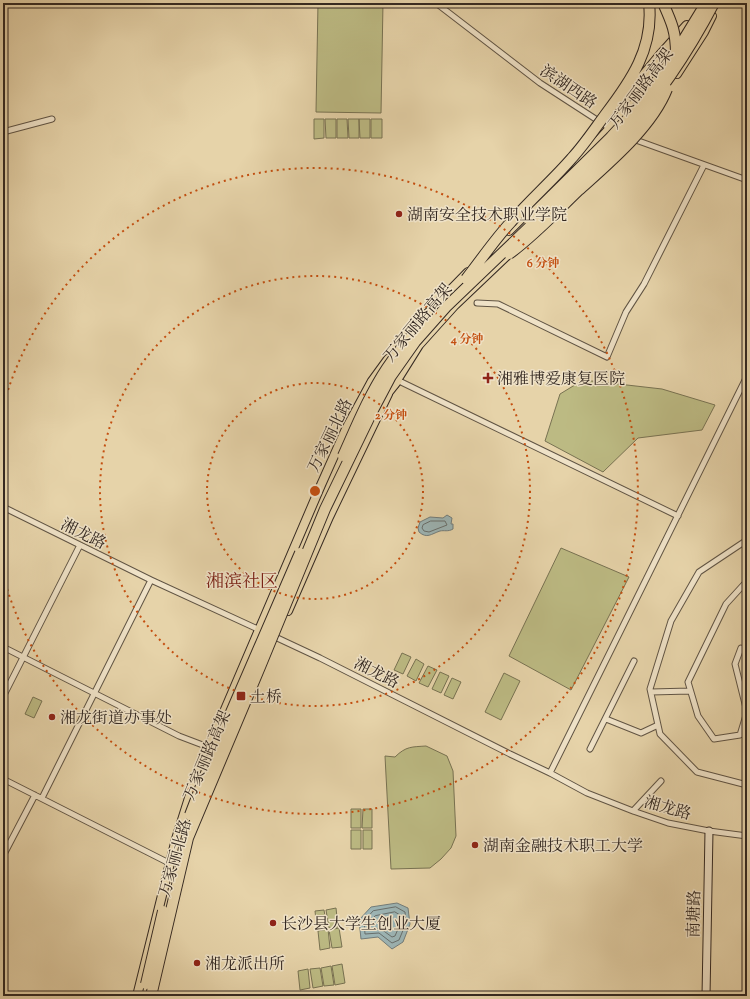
<svg xmlns="http://www.w3.org/2000/svg" width="750" height="999" viewBox="0 0 750 999" font-family="'Sorts Mill Goudy','Noto Serif SC',serif">
  <rect width="100%" height="100%" fill="#e6d3a9"/>
  <filter id="stains"><feTurbulence type="fractalNoise" baseFrequency=".005" numOctaves="4"/><feColorMatrix values="0 0 0 0 .2 0 0 0 0 .09 0 0 0 0 .02 0 0 0 .5 -.17"/></filter>
  <radialGradient id="worn" r=".72"><stop offset=".6" stop-color="#630" stop-opacity="0"/><stop offset="1" stop-color="#630" stop-opacity=".3"/></radialGradient>
  <path fill="#bcba83" stroke="#787252" d="M318,3H383L381,113L316,112Z
    M314,119H324V138L314,139Z
    M325,119H336V138H326Z
    M337,119H347L348,138H337Z
    M348,119H359V138H349Z
    M359,119H370V138H360Z
    M371,119H382V138H371Z
    M583,380L662,389L715,405L702,430L638,438L603,472L545,441L560,394Z
    M561,548L629,577L571,690L509,656Z
    M402,653L411,657L403,674L394,670Z
    M416,659L424,664L416,681L407,676Z
    M428,666L437,670L428,687L419,683Z
    M440,672L449,676L441,693L432,689Z
    M504,673L520,681L501,720L485,712Z
    M452,678L461,682L453,699L444,695Z
    M33,697L42,701L34,718L25,714Z
    M426,746L447,756L453,771L456,836L451,848L441,859L430,868L391,869L385,756L395,757C406,746 412,747 426,746Z
    M351,809H361V828H351Z
    M363,809H372V828H362Z
    M351,830H361V849H351Z
    M363,830H372V849H363Z
    M336,908L338,927L329,928L326,910Z
    M324,910L327,928L317,930L315,911Z
    M339,928L342,947L332,948L329,930Z
    M328,929L330,948L320,950L318,931Z
    M342,964L345,983L335,985L332,966Z
    M331,966L334,985L324,986L321,968Z
    M320,968L323,986L313,988L310,969Z
    M308,969L310,988L300,990L298,971Z"/>
  <path fill="#9cb4b4" stroke="#727c7a" d="M447,515L452,518L451,524H453V529C448,532 444,530 440,531C431,534 427,539 419,532L418,528L420,522L430,517L443,518Z
    M397,903L408,908L410,924L403,942L392,949L378,937L361,939L359,920L371,907Z"/>
  <g fill="none" stroke-linecap="round" stroke-linejoin="round">
    <path stroke="#686e6b" stroke-width="1" d="M431,521H445L447,525L429,532L424,531L422,528L423,525Z
      M396,907L405,912L406,923L399,940L392,943L379,933L365,934L364,921L373,911Z
      M395,912L400,915L401,922L395,936L392,937L381,929L369,928V923L375,916Z"/>
    <defs>
      <path id="street" d="M436,3L540,83L611,129
        M3,132L52,119
        M633,139L747,180
        M477,303L498,304L607,357L626,312L644,284L704,165
        M397,380L678,516
        M3,507L151,580L262,631
        M747,540L699,572L671,621L650,689L660,734L697,772L747,785
        M273,636L320,658L510,754L550,773L587,793L633,811L668,823L709,831L747,836
        M3,647L179,736L208,747
        M741,648L735,664L747,712L740,735L714,739L698,716L688,682L726,604L747,581
        M651,692L690,691
        M3,697L80,545
        M606,719L641,733L658,725
        M590,749L634,661
        M550,773L747,376
        M3,779L169,863
        M42,798L151,580
        M633,811L661,781
        M3,856L35,795"/>
      <path id="secondary" d="M706,996L709,831"/>
      <path id="primary" d="M677,74L704,32L712,16
        M509,231C568,172 629,115 675,45
        M420,321L468,272
        M394,385L419,345L455,305L513,250
        M288,611L329,517L388,394
        M137,996L176,839L194,782L321,485L346,429L372,381L388,359"/>
      <path id="highway" d="M661,55L687,26
        M382,399L397,380"/>
    </defs>
    <use href="#street" stroke="#605444" stroke-width="7"/>
    <use href="#secondary" stroke="#342922" stroke-width="9"/>
    <use href="#primary" stroke="#342922" stroke-width="10"/>
    <use href="#highway" stroke="#342922" stroke-width="12"/>
    <use href="#street" stroke="#efe2c7" stroke-width="5"/>
    <use href="#secondary" stroke="#efe2c7" stroke-width="7"/>
    <use href="#primary" stroke="#e6d3a9" stroke-width="8"/>
    <use href="#highway" stroke="#e6d3a9" stroke-width="10"/>
    <defs>
      <path id="highway-bridge" d="M663,3C672,23 676,32 676,54
        M622,102L661,55
        M528,219L611,137L634,112L665,70L706,3
        M509,254C535,235 556,212 579,190C609,163 652,127 667,89
        M466,279C481,260 495,239 511,222C530,200 553,180 572,158C584,145 594,130 605,115C631,81 654,48 649,3
        M343,456C356,427 369,395 387,368C399,350 413,333 428,318
        M190,815L216,747L300,553
        M146,984L163,911
        M151,996L188,838L260,667L325,509L372,412L391,376L415,342L446,307L618,142C656,100 688,53 714,3"/>
    </defs>
    <use href="#highway-bridge" stroke="#342922" stroke-width="12" stroke-linecap="butt"/>
    <use href="#highway-bridge" stroke="#e6d3a9" stroke-width="10"/>
  </g>
  <g fill="none" stroke="#c44f10" stroke-width="2" stroke-dasharray="2 4">
    <circle cx="315" cy="491" r="108"/>
    <circle cx="315" cy="491" r="215"/>
    <path d="M3 407A323 323 0 1 1 3 575"/>
  </g>
  <g fill="#8f2418" stroke="#efe2c7" stroke-width="1.5">
    <circle cx="399" cy="214" r="4"/>
    <path d="M486 372h4v4h4v4h-4v4h-4v-4h-4v-4h4z"/>
    <rect x="236" y="691" width="10" height="10" rx="2"/>
    <circle cx="52" cy="717" r="4"/>
    <circle cx="475" cy="845" r="4"/>
    <circle cx="273" cy="923" r="4"/>
    <circle cx="197" cy="963" r="4"/>
  </g>
  <g text-anchor="middle" stroke-width="3" stroke-linejoin="round" paint-order="stroke">
    <g font-size="16" fill="#342922" stroke="#efe2c7">
      <text transform="translate(569 86) rotate(34)" y="6">滨湖西路</text>
      <text transform="translate(640 88) rotate(-53)" y="6">万家丽路高架</text>
      <text transform="translate(417 322) rotate(-50)" y="6">万家丽路高架</text>
      <text transform="translate(329 435) rotate(-64)" y="6">万家丽北路</text>
      <text transform="translate(84 533) rotate(26)" y="6">湘龙路</text>
      <text transform="translate(377 672) rotate(27)" y="6">湘龙路</text>
      <text transform="translate(206 755) rotate(-67)" y="6">万家丽路高架</text>
      <text transform="translate(668 807) rotate(16)" y="6">湘龙路</text>
      <text transform="translate(174 858) rotate(-74)" y="6">万家丽北路</text>
      <text transform="translate(693 914) rotate(-89)" y="6">南塘路</text>
    </g>
    <g font-size="16" fill="#342922" stroke="#efe2c7" text-anchor="start">
      <text x="407" y="220">湖南安全技术职业学院</text>
      <text x="497" y="384">湘雅博爱康复医院</text>
      <text x="250" y="702">土桥</text>
      <text x="60" y="723">湘龙街道办事处</text>
      <text x="483" y="851">湖南金融技术职工大学</text>
      <text x="281" y="929">长沙县大学生创业大厦</text>
      <text x="205" y="969">湘龙派出所</text>
    </g>
    <g font-size="18" fill="#7a1f14" stroke="#efe2c7">
      <text x="242" y="587">湘滨社区</text>
    </g>
  </g>
  <circle cx="315" cy="491" r="6" fill="#c44f10" stroke="#efe2c7" stroke-width="2"/>
  <g font-size="12" text-anchor="middle" font-weight="bold" fill="#c44f10" stroke="#efe2c7" stroke-width="3" stroke-linejoin="round" paint-order="stroke">
    <text x="543" y="267">6 分钟</text>
    <text x="467" y="343">4 分钟</text>
    <text x="391" y="419">2 分钟</text>
  </g>
  <rect width="750" height="999" fill="none" stroke="#e6d3a9" stroke-width="16"/>
  <rect x="4" y="4" width="742" height="991" fill="none" stroke="#342922" stroke-width="2"/>
  <rect x="8" y="8" width="734" height="983" fill="none" stroke="#342922"/>
  <rect width="100%" height="100%" filter="url(#stains)"/>
  <rect width="100%" height="100%" fill="url(#worn)"/>
</svg>
